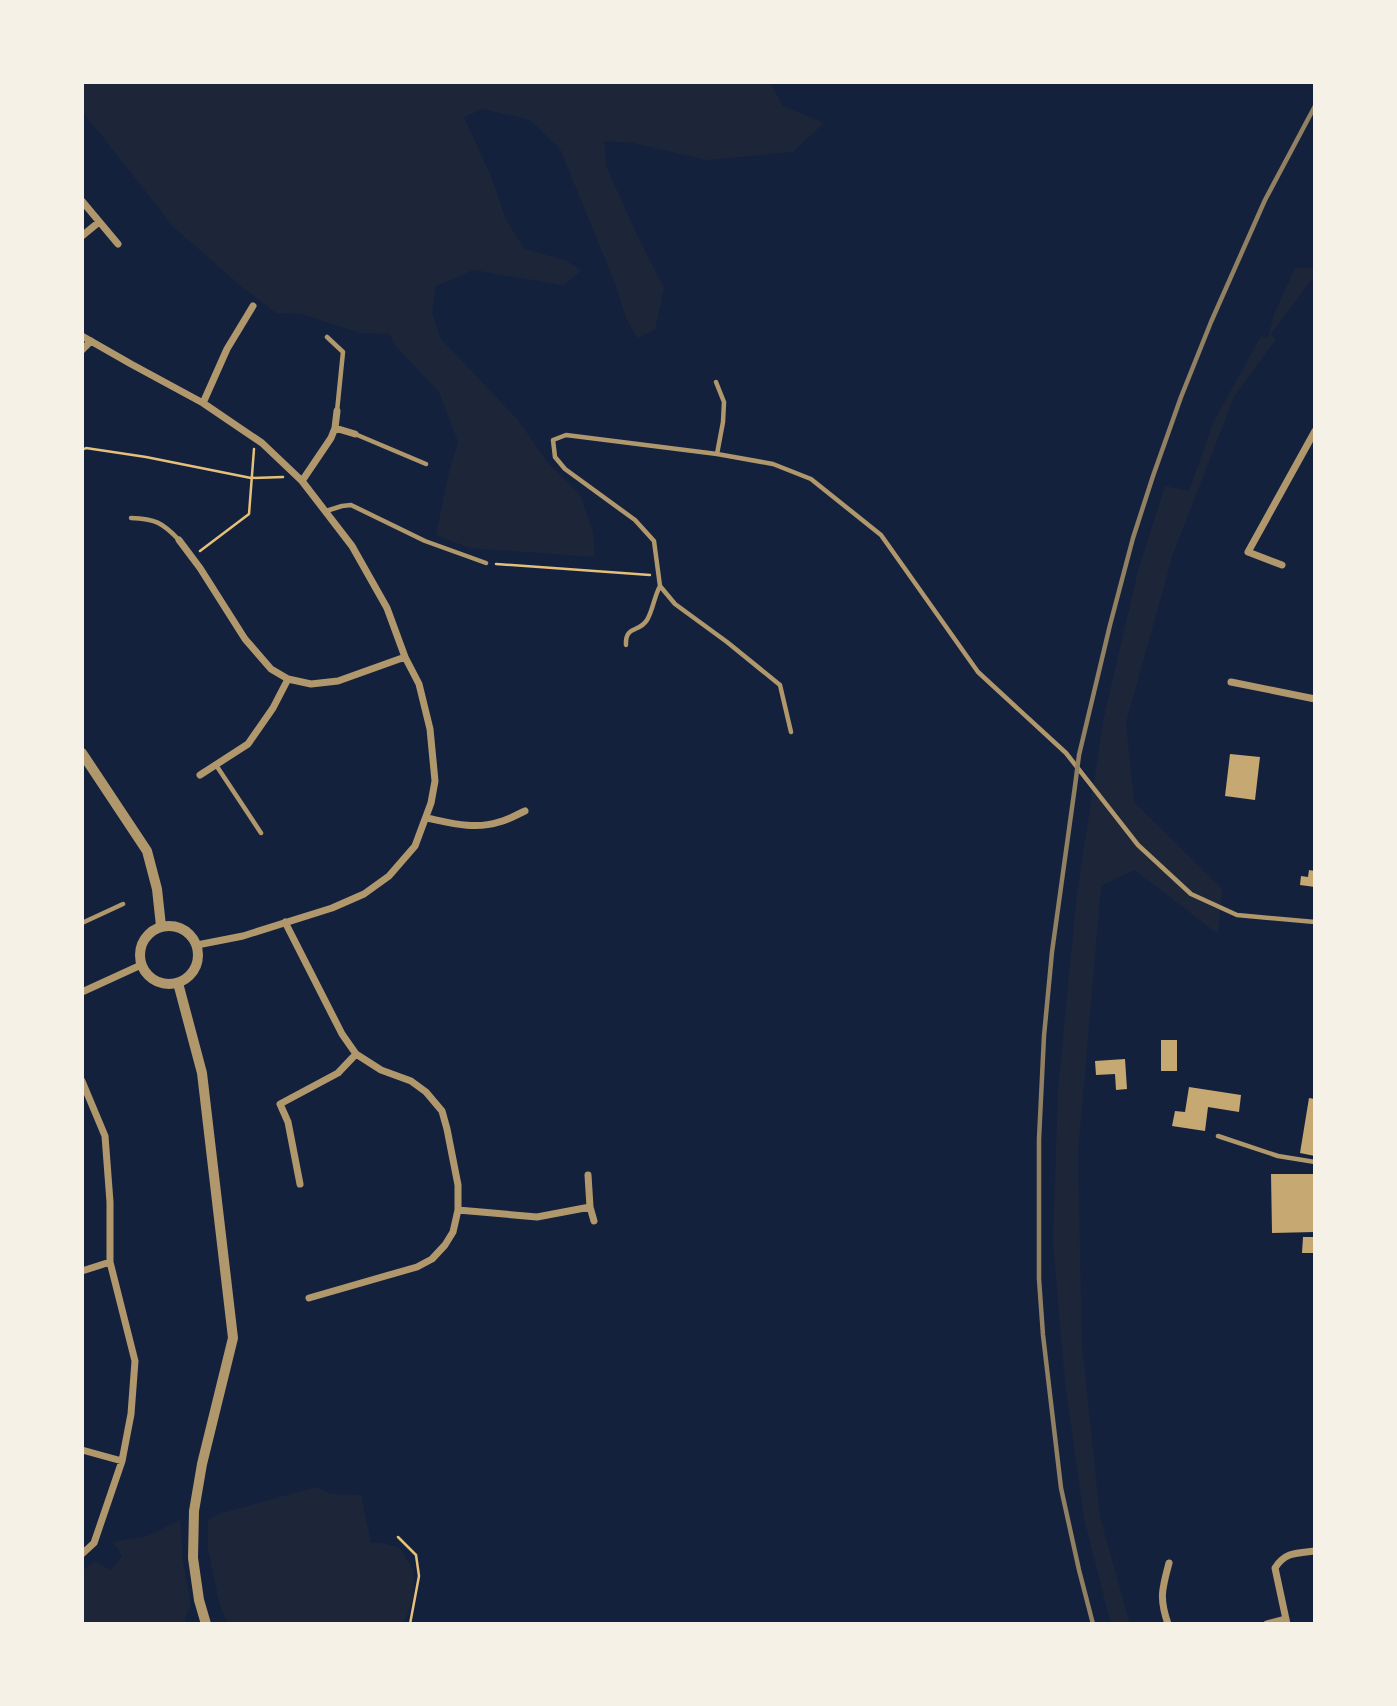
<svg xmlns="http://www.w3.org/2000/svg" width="1397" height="1706" viewBox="0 0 1397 1706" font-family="Helvetica,sans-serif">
  <rect width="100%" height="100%" fill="#14213d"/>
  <path fill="#1d2539" d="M82,82H770L783,106L824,123L793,152L707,160L633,143L604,141L606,166L638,237L664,288L655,330L637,338L626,318L615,283L560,149L530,120L483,109L464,117L491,176L506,220L525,249L567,261L581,271L563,285L473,270L436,286L432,312L440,338L518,420L547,462L580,495L593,532L595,557L469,548L436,535L448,476L458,442L439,392L393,343L390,334L361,333L301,314L276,313L242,287L170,224L162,212L82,111Z
    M1315,256V275L1271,334L1276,339L1234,397L1173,554L1126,723L1134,802L1222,889L1218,934L1134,870L1101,886L1078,1153L1082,1345L1100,1517L1130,1624H1111L1084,1519L1065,1381L1053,1243L1058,1090L1077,893L1104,717L1138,571L1165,486L1189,491L1213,423L1261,336L1268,338L1274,314L1295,268H1313V257Z
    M316,1487L331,1494L361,1495L371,1543H383L400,1548L414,1571L413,1597L404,1624H228L220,1606L208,1549V1520L219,1514Z
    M180,1520L183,1561L191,1605L185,1618L187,1624H82V1571L94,1561L111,1570L122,1556L113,1542L147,1536Z"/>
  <path fill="#c6a872" d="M1230,754L1260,757L1255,800L1225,796Z
    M1309,870L1315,871V887L1300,885L1301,876L1308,877Z
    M1161,1040H1177V1071H1161Z
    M1125,1059L1127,1089L1116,1090L1115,1074L1096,1075L1095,1061Z
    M1189,1087L1241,1095L1239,1112L1208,1107L1205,1131L1172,1126L1175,1111L1185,1112Z
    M1309,1098L1315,1099V1156L1300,1153Z
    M1271,1174H1315V1232L1272,1233Z
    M1303,1237H1315V1253H1302Z"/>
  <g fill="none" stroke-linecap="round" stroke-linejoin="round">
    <path stroke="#e5c07b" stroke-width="2.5" d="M82,450L86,448L146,457L251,478L283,477
      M200,551L249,514L254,449
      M496,564L650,575
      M398,1537L416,1555L419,1576L410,1624"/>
    <path stroke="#b1986c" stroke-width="4.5" d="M327,337L343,352L337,411
      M716,382L724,402L723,422L717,454
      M355,434L426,464
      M326,511L342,506L351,505L425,541L486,563
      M131,518C155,519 162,522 179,540
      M626,645C625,625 639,633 647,620C653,610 654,597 660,586
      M791,732L780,685L727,642L675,604L660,586L654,541L635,520L565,469L555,457L553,440L566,435L717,454L773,464L811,479L881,535L978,672L1066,753L1138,845L1191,894L1237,915L1315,922
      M216,765L261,833
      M82,923L123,904
      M1218,1136L1278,1156L1315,1162"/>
    <path stroke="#b1986c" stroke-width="7" d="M82,201L118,244
      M82,236L99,222
      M82,336L131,364L203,403L262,443L302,481L352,546L387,608L405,657L419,684L430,729L435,781L431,803L415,846L389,876L364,894L332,908L243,936L197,945
      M82,350L91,341
      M203,403L227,349L253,306
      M335,428L355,434
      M302,481L331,438L335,428L337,411
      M179,540L200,568L245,639L271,669L288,679L311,684L338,681L405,657
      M1282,565L1248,552L1315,431
      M1231,682L1315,699
      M200,775L248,744L273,708L288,679
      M427,818C451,823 475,830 499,822C508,820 516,815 525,811
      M285,922L342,1034L356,1054L381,1070L411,1081L426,1092L442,1111L447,1129L458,1185V1210L453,1232L445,1245L432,1259L417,1267L309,1298
      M82,992L141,965
      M82,1081L105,1136L110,1202V1262L135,1361L131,1414L122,1461L94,1543L82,1554
      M588,1175L590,1207L594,1221
      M300,1184L288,1122L280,1104L338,1073L356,1054
      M458,1210L537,1217L590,1207
      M82,1271L110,1262
      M82,1450L122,1461
      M1168,1624C1159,1598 1162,1589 1169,1563
      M1267,1624L1286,1619
      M1287,1624L1275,1568C1285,1552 1297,1553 1315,1551"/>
    <path stroke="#b1986c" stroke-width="10" d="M82,753L147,851L157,889L161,926
      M140 955a29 29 0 1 1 58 0a29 29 0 1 1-58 0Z
      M178,983L202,1073L233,1338L202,1464L194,1511L193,1558L199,1600L206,1624"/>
    <path stroke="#918062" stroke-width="4.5" d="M1093,1624L1079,1570L1061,1488L1043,1335L1039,1279V1139L1044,1036L1052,952L1075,786L1079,755L1110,625L1133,538L1153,476L1181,397L1211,322L1265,200L1315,106"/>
  </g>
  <rect width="1397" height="1706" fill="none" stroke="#f6f1e7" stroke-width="168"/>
</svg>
